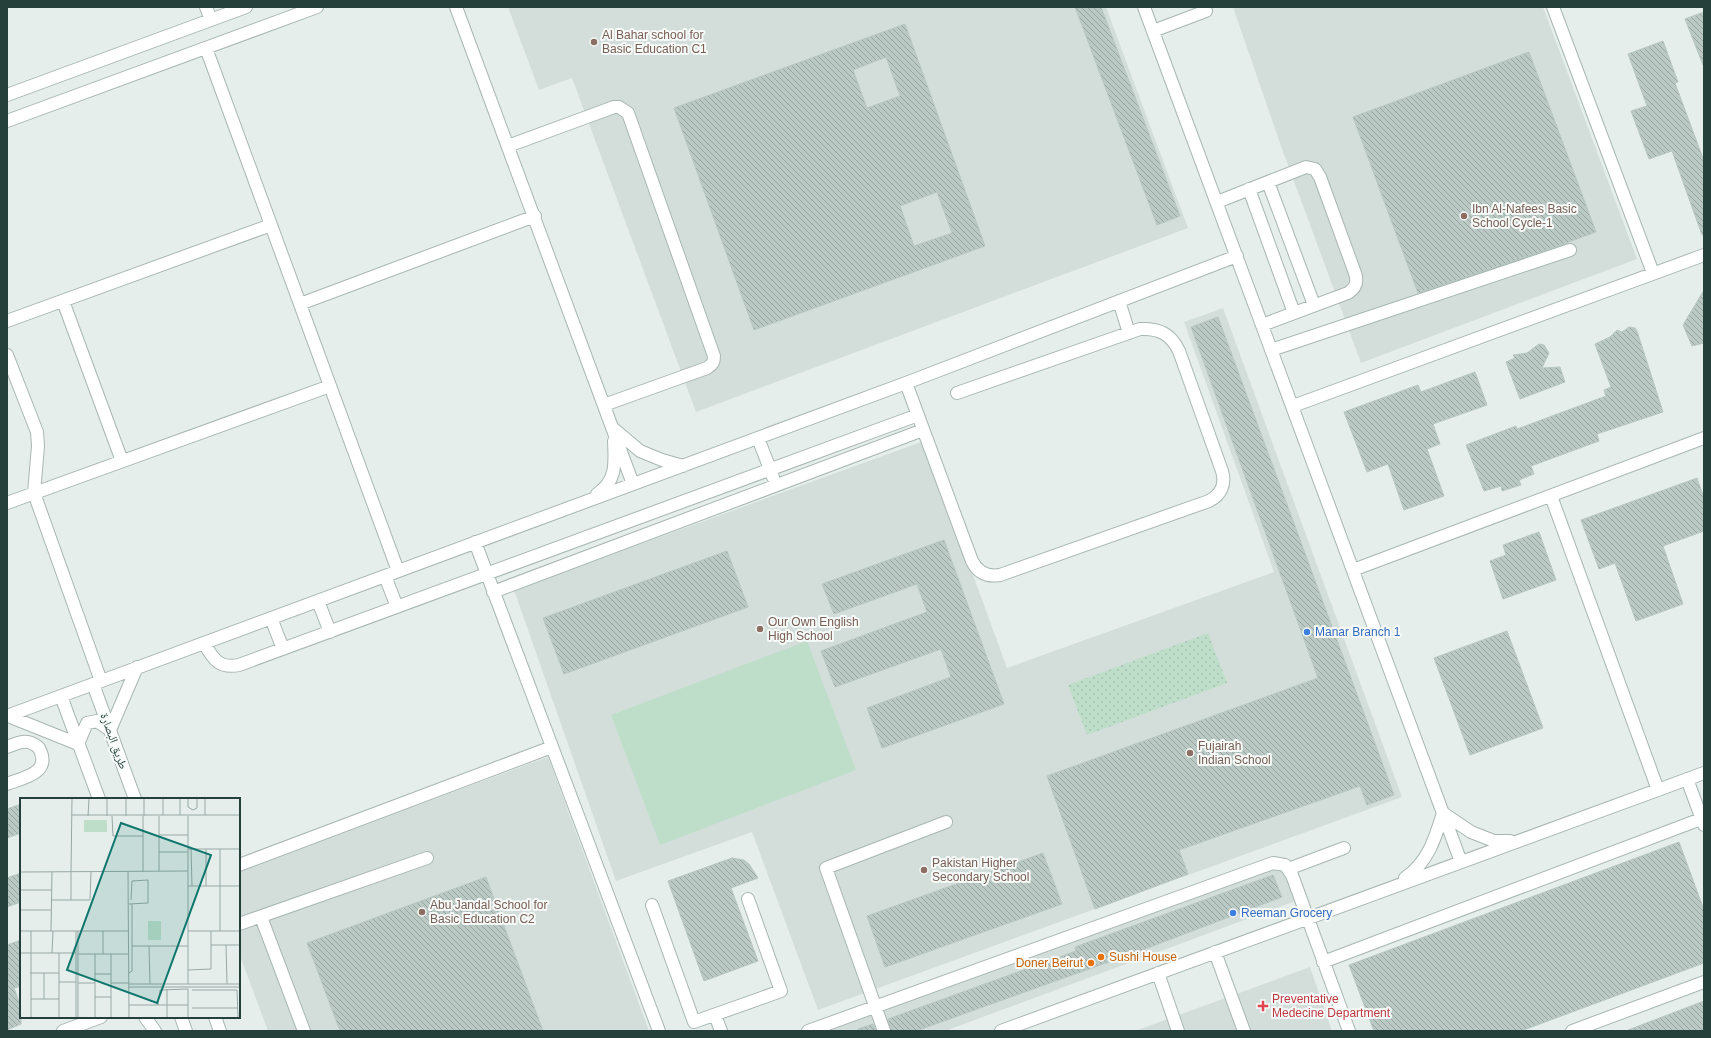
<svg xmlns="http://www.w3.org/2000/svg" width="1711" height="1038" viewBox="0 0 1711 1038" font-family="Helvetica,'Noto Naskh Arabic',sans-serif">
  <defs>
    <pattern id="green-dots" width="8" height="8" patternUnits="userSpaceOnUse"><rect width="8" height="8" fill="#bfdeca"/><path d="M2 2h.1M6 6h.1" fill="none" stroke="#a4c0ae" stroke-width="1.8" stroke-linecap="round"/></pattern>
    <pattern id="building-back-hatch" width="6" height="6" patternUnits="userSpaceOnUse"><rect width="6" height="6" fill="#bbc9c4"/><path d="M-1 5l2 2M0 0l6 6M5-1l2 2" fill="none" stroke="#98a5a0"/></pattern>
  </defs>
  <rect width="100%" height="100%" fill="#e5eeeb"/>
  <path fill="#d3deda" d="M508,7H1106L1188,228L696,412L572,78L539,90Z
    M1233,7H1543L1637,259L1361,363L1281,146Z
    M1223,308L1402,797L818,1010L752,832L616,881L514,590L924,441L1007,668L1274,572L1184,322Z
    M548,757L649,1031H268L239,953V871Z
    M1283,863L1298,900L945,1031H826Z
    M1310,967L1332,1031H1135Z"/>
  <path fill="url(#green-dots)" d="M1208,633L1227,683L1087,735L1068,685Z"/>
  <path fill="#bfdeca" d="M807,641L856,770L660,845L611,715Z"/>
  <path fill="url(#building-back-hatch)" stroke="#b8c7c2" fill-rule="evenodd" d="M1075,7H1101L1180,216L1157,225Z
    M1704,12V65H1703L1685,19Z
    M905,24L985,246L754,330L674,108ZM886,57L900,96L867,108L853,70ZM937,192L952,233L914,246L900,206Z
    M1663,41L1678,82L1675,83L1704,161V234L1702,235L1672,151L1649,159L1631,111L1647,106L1628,54Z
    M1529,52L1596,232L1544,251L1418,293L1353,117Z
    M1704,290V343L1692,346L1683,325Z
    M1218,317L1394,795L1367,805L1360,786L1179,850L1188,874L1095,909L1047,776L1318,678L1191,327Z
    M1629,327L1635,328L1637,331L1663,412L1597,434L1599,441L1531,466L1534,474L1519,480L1521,485L1502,491L1501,486L1484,491L1466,445L1516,426L1517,429L1606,396L1604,390L1611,387L1595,344L1610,337L1617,330L1622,332Z
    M1539,344L1544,345L1549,353L1542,368L1560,367L1565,382L1520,399L1506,362L1515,358L1513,355L1527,353Z
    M1475,372L1487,405L1433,424L1440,444L1427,449L1444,496L1404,510L1388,464L1367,472L1344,412L1418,385L1421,392Z
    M1697,478L1704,498V531L1663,546L1683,604L1636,621L1615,563L1599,569L1581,520Z
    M1539,532L1556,580L1503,599L1490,561L1506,555L1503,545Z
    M944,540L1004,704L882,748L867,708L951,677L941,649L835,687L821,651L927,612L917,584L834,614L822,584Z
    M727,551L748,607L564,674L543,618Z
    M1507,631L1543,728L1470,755L1434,658Z
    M21,804V833L7,838V809Z
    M1679,842L1704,910V963L1521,1031H1374L1349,965Z
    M1043,853L1062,904L885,967L867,916Z
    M732,858L744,860L749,864L758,878L731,888L758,961L704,981L668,881Z
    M21,873V902L7,907V878Z
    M1273,875L1282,897L1145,949L916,1031H891L888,1019L1076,951L1075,947Z
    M486,877L543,1031H340L307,943Z
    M21,940V986L14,988L21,1007V1024L7,1030V945Z
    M1704,1001V1031H1628V1030Z
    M873,1024L876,1031H858V1029Z"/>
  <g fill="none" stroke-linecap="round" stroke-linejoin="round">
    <defs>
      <path id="minor" d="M206,7L211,20
        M456,7L633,484
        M1144,7L1461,862
        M1553,7L1653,273
        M1153,31L1206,11
        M206,48L398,571
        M7,95L246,7
        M7,121L317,7
        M508,146L614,107H619L628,113L714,356C714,362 713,364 707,368L604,405
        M1268,182L1314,305
        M1249,189L1294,313
        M1217,202L1306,167L1315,169L1320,177L1355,273C1358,282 1356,288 1348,293L1262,325
        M63,301L122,461
        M1119,301L1129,333
        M300,304L535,216
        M7,321L271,225
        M1271,350L1570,250
        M7,355L37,432L38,446L34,493L101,681
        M906,383L972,561C978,573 988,577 1000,575L1209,501C1221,495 1226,484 1222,471L1179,351C1171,334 1159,328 1140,329L957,393
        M1293,406L1704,255
        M614,429L640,451L662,460L683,466
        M758,438L773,477
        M597,494C617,481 615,463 614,441
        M1551,496L1658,790
        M7,503L330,386
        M475,542L659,1031
        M1353,570L1704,438
        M385,576L397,607
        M493,592L923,430
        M318,601L330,632
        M271,618L283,649
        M204,643C213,659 219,669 239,665L918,415
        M93,684L135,799
        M61,696L99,799
        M7,716L906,383L1237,256
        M8,716L78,744L87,723L97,721L110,730L137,667
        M7,747C20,742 28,738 39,748C52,773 25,777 7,784
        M1687,779L1704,825
        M239,865L552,747
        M1288,869L1344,848
        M1405,878C1428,862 1435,839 1443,813L1471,832L1494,841H1510
        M652,905L694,1022L781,991L748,899
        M261,917L304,1031
        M239,924L427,858
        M1215,952L1244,1031
        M1323,962L1701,819
        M1158,973L1178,1031
        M715,1015L721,1031
        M145,1017L155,1031
        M181,1017L186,1031
        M215,1017L220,1031
        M63,1031L101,1017
        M808,1031L1273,863L1285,865L1292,875L1349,1031
        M884,1031L826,868L946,822
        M1001,1031L1704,773
        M1572,1031L1704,982"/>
    </defs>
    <use href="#minor" stroke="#a8b6b3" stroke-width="14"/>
    <use href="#minor" stroke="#fff" stroke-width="12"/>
  </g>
  <g fill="#8d6e63" stroke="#f6faf8" stroke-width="1.5">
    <circle cx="594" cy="42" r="4"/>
    <circle cx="1464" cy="216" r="4"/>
    <circle cx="760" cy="629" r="4"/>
    <circle cx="1190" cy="753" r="4"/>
    <circle cx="924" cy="870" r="4"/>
    <circle cx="422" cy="912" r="4"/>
  </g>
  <g fill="#3f7fe0" stroke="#f6faf8" stroke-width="1.5">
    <circle cx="1307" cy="632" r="4"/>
    <circle cx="1233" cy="913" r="4"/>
  </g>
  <g fill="#e8710a" stroke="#f6faf8" stroke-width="1.5">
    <circle cx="1101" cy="957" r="4"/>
    <circle cx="1091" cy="963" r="4"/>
  </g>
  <path fill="#e0444e" stroke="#f6faf8" stroke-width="1.5" d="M1261 1000h4v4h4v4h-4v4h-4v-4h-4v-4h4z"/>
  <g text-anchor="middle" stroke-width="4" stroke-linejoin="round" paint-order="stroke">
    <g font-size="12" fill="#785e54" stroke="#f6faf8" text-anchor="start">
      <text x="602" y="39">Al Bahar school for<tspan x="602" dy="14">Basic Education C1</tspan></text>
      <text x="1472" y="213">Ibn Al-Nafees Basic<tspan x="1472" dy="14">School Cycle-1</tspan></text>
      <text x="768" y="626">Our Own English<tspan x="768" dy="14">High School</tspan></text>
      <text x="1198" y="750">Fujairah<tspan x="1198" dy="14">Indian School</tspan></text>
      <text x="932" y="867">Pakistan Higher<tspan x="932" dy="14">Secondary School</tspan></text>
      <text x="430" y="909">Abu Jandal School for<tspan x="430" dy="14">Basic Education C2</tspan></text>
    </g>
    <g font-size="12" fill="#366cbe" stroke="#f6faf8" text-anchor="start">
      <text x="1315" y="636">Manar Branch 1</text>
      <text x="1241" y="917">Reeman Grocery</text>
    </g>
    <g font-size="12" fill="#25403b" stroke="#f6faf8">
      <text transform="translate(114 741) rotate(70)" y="4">طريق البصارة</text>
    </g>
    <g font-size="12" fill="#c56008" stroke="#f6faf8" text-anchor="start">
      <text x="1109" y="961">Sushi House</text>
      <text x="1083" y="967" text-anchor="end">Doner Beirut</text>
    </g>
    <g font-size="12" fill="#be3a42" stroke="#f6faf8" text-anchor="start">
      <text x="1272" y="1003">Preventative<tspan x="1272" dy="14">Medecine Department</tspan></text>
    </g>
  </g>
  <g transform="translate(20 798)">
    <rect width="220" height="220" fill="#e5eeeb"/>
    <path d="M64,22H87V34H64ZM128,123H141V142H128Z" fill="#bfdeca"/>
    <path fill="none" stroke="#98a8a5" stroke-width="1" d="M87,1V18M106,1V18M124,1V18M143,1V17M160,1V17M168,1V9L173,12M185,1V17M173,12L177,10V1M52,17H220M68,18L69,1M92,18L93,38H123M123,18V74M139,18V73M168,18V186M139,37H168M168,51H220M171,51L172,88M186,51V88M200,51V133M139,54H168M0,74L168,73M51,74L52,1M51,74V102M108,74L109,219M168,88H220M0,92H32M31,102H70L71,74M109,106L128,105V82L112,83L111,102M0,112H31M0,133H109M31,133L32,74M56,133V219M58,133V219M83,133V156M168,133H220M191,147H220M206,147L207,186M112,148H168M129,148L130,186M0,155H56M32,155L33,133M39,155V219M58,156H109M168,172L191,171V133M10,175H39M109,175L112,173V106M75,176H91M39,184H56M58,185H75M91,185H109M109,186H220M109,189H220M147,191V219M168,191V219M172,192H217L218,219M75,199H91M11,201H39M24,201V175M109,207H168M138,207L140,192L168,191M172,210H218M11,219V133M75,219V156M91,219V156"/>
    <path fill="#0f766e" fill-opacity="0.15" stroke="#0f766e" stroke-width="2" d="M101,25L191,57L137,205L47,172Z"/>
    <rect width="220" height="220" fill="none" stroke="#25403b" stroke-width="2"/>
  </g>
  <rect width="1711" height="1038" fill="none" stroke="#25403b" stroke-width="16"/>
</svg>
